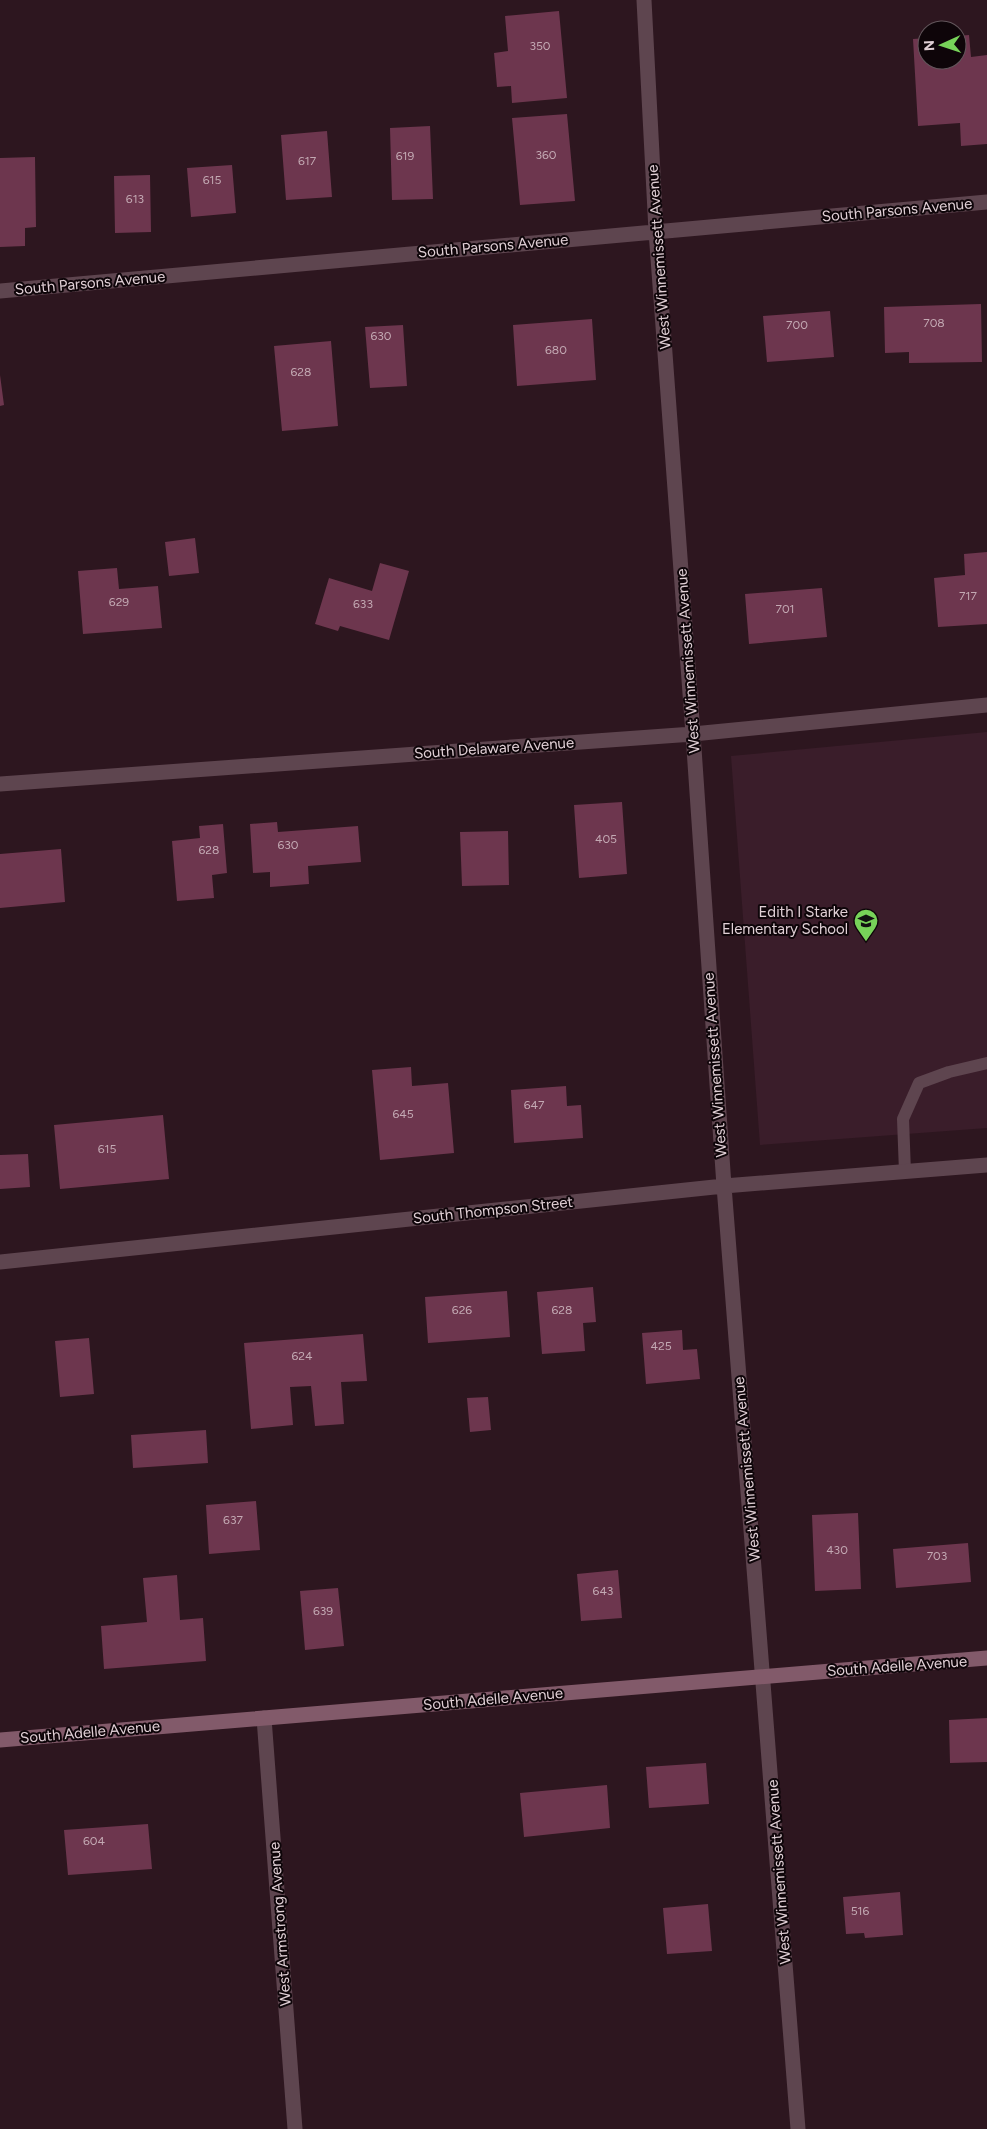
<svg xmlns="http://www.w3.org/2000/svg" width="987" height="2129" viewBox="0 0 987 2129" font-family="Figtree,sans-serif">
  <rect width="100%" height="100%" fill="#2d161f"/>
  <path fill="#3a1d2a" d="M987,732V1128L760,1145L731,756Z"/>
  <path fill="#6d364e" d="M559,11L567,98L512,103L511,86L497,87L494,53L508,51L505,16Z
    M969,35L971,57L987,55V144L961,146L960,123L918,126L913,39L927,38V60H957V36Z
    M567,114L575,201L520,205L512,118Z
    M430,126L433,199L392,200L390,128Z
    M327,131L332,197L286,200L281,135Z
    M35,157L36,227L25,228V246L0,247V158Z
    M232,165L236,213L191,217L187,168Z
    M150,175L151,232L115,233L114,176Z
    M981,304L982,362L909,363V352L885,353L884,307Z
    M830,311L834,357L767,362L763,316Z
    M592,319L596,380L517,386L513,325Z
    M403,325L407,386L370,388L365,327Z
    M331,341L338,426L282,431L274,346Z
    M0,375L4,405L0,406Z
    M195,538L199,573L169,576L165,542Z
    M987,552V624L938,627L934,578L965,575L964,554Z
    M380,563L409,571L389,640L340,626L338,631L315,624L329,578L372,591Z
    M117,568L119,589L158,586L162,628L83,634L78,571Z
    M822,588L827,637L749,644L745,594Z
    M622,802L627,874L579,878L574,805Z
    M277,822L278,832L358,826L361,862L308,866L309,884L270,887V872L253,873L250,824Z
    M223,824L227,873L212,875L214,898L177,901L172,841L200,838L199,826Z
    M508,831L509,885L462,886L460,832Z
    M61,849L65,902L0,908V854Z
    M411,1067L412,1086L448,1083L454,1153L380,1160L372,1070Z
    M566,1086L567,1106L581,1105L583,1138L514,1143L511,1090Z
    M163,1115L169,1179L60,1189L54,1125Z
    M28,1154L30,1187L0,1189V1155Z
    M593,1287L596,1322L583,1323L585,1351L542,1354L537,1292Z
    M507,1291L510,1337L428,1343L425,1297Z
    M682,1330L683,1350L697,1349L700,1379L646,1384L642,1333Z
    M363,1334L367,1381L341,1382L344,1424L315,1426L311,1386L290,1387L293,1425L251,1429L244,1343Z
    M89,1338L94,1394L60,1397L55,1341Z
    M488,1397L491,1430L470,1432L467,1398Z
    M206,1430L208,1463L133,1468L131,1435Z
    M256,1501L260,1550L209,1554L206,1505Z
    M858,1513L861,1589L815,1591L812,1515Z
    M968,1543L971,1582L896,1588L893,1549Z
    M618,1570L622,1618L581,1621L577,1574Z
    M177,1575L180,1620L203,1618L206,1661L104,1669L101,1626L147,1622L143,1578Z
    M338,1588L344,1646L305,1650L300,1591Z
    M987,1718V1762L950,1763L949,1720Z
    M706,1763L709,1804L649,1808L646,1767Z
    M607,1785L610,1828L524,1837L520,1793Z
    M148,1824L152,1869L68,1875L64,1830Z
    M900,1892L903,1935L865,1938L864,1933L846,1934L843,1897Z
    M708,1904L712,1951L667,1954L663,1908Z"/>
  <g fill="none" stroke-linecap="round" stroke-linejoin="round">
    <path stroke="#5e454f" stroke-width="12" d="M905,1172L903,1119L919,1083L949,1072L987,1063"/>
    <path stroke="#5e454f" stroke-width="15" d="M644,0L656,231L693,734L724,1186L798,2129
      M0,291L987,202
      M0,784L693,734L987,705
      M0,1262L724,1186L987,1165
      M264,1718L295,2129"/>
    <path stroke="#825a6a" stroke-width="15" d="M0,1740L987,1658"/>
  </g>
  <defs>
    <symbol id="school-pin" viewBox="-11 -11 22 30"><path d="M0 17L-7.5 6A9.5 9.5 0 1 1 7.5 6Z" fill="#77d259" stroke="#0e0509"/><path d="M0-5L7-2L0 1L-7-2ZM-4 1L0 2.5L4 1V4Q0 6-4 4Z" fill="#111"/></symbol>
  </defs>
  <g fill-rule="evenodd">
    <use href="#school-pin" x="852" y="907" width="28" height="38"/>
  </g>
  <g text-anchor="middle" stroke-width="4" stroke-linejoin="round" paint-order="stroke">
    <g font-size="12" fill="#c3a9b3">
      <text x="540" y="50">350</text>
      <text x="546" y="159">360</text>
      <text x="405" y="160">619</text>
      <text x="307" y="165">617</text>
      <text x="212" y="184">615</text>
      <text x="135" y="203">613</text>
      <text x="934" y="327">708</text>
      <text x="797" y="329">700</text>
      <text x="381" y="340">630</text>
      <text x="556" y="354">680</text>
      <text x="301" y="376">628</text>
      <text x="968" y="600">717</text>
      <text x="119" y="606">629</text>
      <text x="363" y="608">633</text>
      <text x="785" y="613">701</text>
      <text x="606" y="843">405</text>
      <text x="288" y="849">630</text>
      <text x="209" y="854">628</text>
      <text x="534" y="1109">647</text>
      <text x="403" y="1118">645</text>
      <text x="107" y="1153">615</text>
      <text x="462" y="1314">626</text>
      <text x="562" y="1314">628</text>
      <text x="661" y="1350">425</text>
      <text x="302" y="1360">624</text>
      <text x="233" y="1524">637</text>
      <text x="837" y="1554">430</text>
      <text x="937" y="1560">703</text>
      <text x="603" y="1595">643</text>
      <text x="323" y="1615">639</text>
      <text x="94" y="1845">604</text>
      <text x="860" y="1915">516</text>
    </g>
    <g font-size="15" fill="#e0cfd5" stroke="#0e0509">
      <text transform="translate(897 210) rotate(-5)" y="5">South Parsons Avenue</text>
      <text transform="translate(493 246) rotate(-5)" y="5">South Parsons Avenue</text>
      <text transform="translate(659 257) rotate(-94)" y="5">West Winnemissett Avenue</text>
      <text transform="translate(90 283) rotate(-5)" y="5">South Parsons Avenue</text>
      <text transform="translate(688 661) rotate(-94)" y="5">West Winnemissett Avenue</text>
      <text transform="translate(494 748) rotate(-4)" y="5">South Delaware Avenue</text>
      <text transform="translate(715 1065) rotate(-94)" y="5">West Winnemissett Avenue</text>
      <text transform="translate(493 1210) rotate(-6)" y="5">South Thompson Street</text>
      <text transform="translate(747 1469) rotate(-95)" y="5">West Winnemissett Avenue</text>
      <text transform="translate(897 1666) rotate(-4)" y="5">South Adelle Avenue</text>
      <text transform="translate(493 1699) rotate(-5)" y="5">South Adelle Avenue</text>
      <text transform="translate(90 1732) rotate(-5)" y="5">South Adelle Avenue</text>
      <text transform="translate(779 1872) rotate(-94)" y="5">West Winnemissett Avenue</text>
      <text transform="translate(280 1924) rotate(-94)" y="5">West Armstrong Avenue</text>
    </g>
    <g font-size="15" fill="#e0cfd5" stroke="#0e0509" text-anchor="end">
      <text x="848" y="917">Edith I Starke<tspan x="848" dy="17">Elementary School</tspan></text>
    </g>
  </g>
  <g transform="translate(942 45) rotate(267)"><circle r="24" fill="#0e0509" stroke="#62565b"/>
  <path d="M0-4L9 19L0 12L-9 19Z" fill="#77d259"/>
  <text y="-8" font-size="14" font-weight="bold" text-anchor="middle" fill="#e0cfd5">N</text>
  </g>
</svg>
